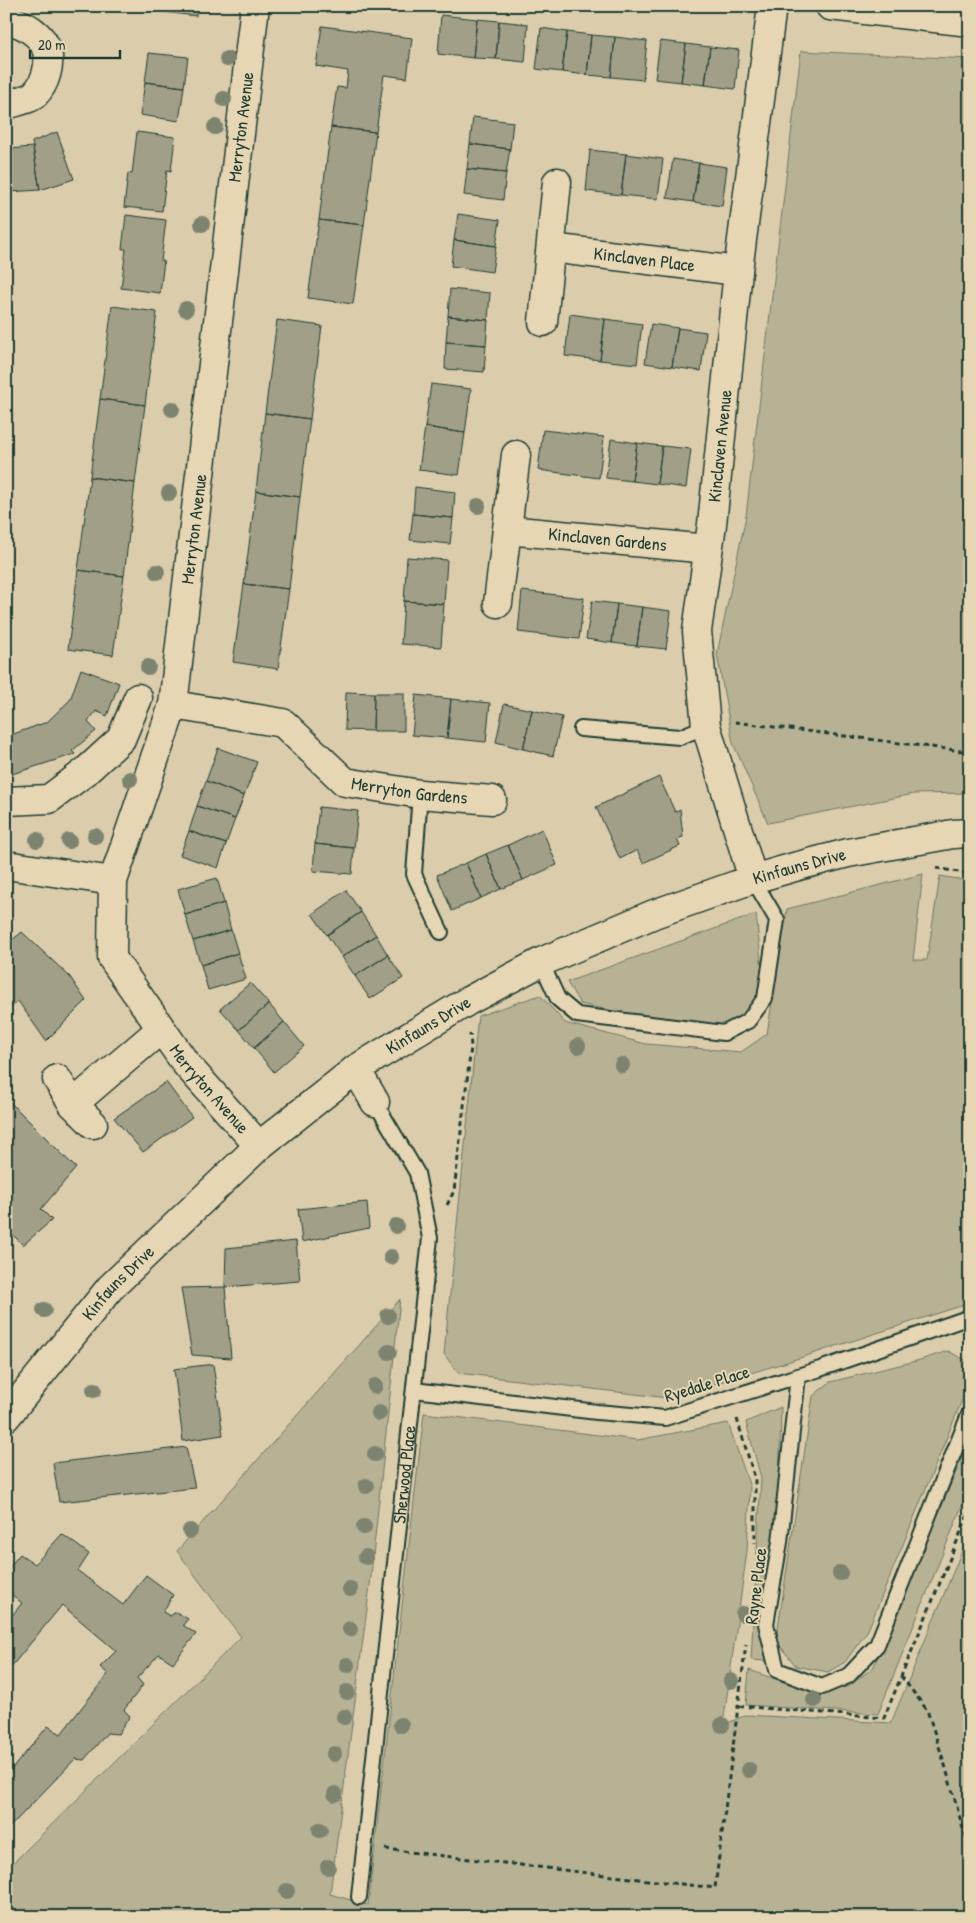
<svg xmlns="http://www.w3.org/2000/svg" width="976" height="1923" viewBox="0 0 976 1923" font-family="'Patrick Hand',sans-serif">
  <rect width="100%" height="100%" fill="#dbcdac"/>
  <filter id="ink" filterUnits="userSpaceOnUse"><feTurbulence type="fractalNoise" baseFrequency=".02" numOctaves="2"/><feDisplacementMap in="SourceGraphic" scale="10" xChannelSelector="R" yChannelSelector="G"/><feConvolveMatrix kernelMatrix="1 2 1 2 8 2 1 2 1" color-interpolation-filters="sRGB"/></filter>
  <g filter="url(#ink)">
    <path fill="#b8b295" stroke="#6c7864" d="M801,51L970,59V793L914,794L768,823L733,743L717,654L746,516Z
      M923,874L913,960H927L940,876L970,881V1303L787,1362L668,1398L458,1373L444,1354L478,1016L540,995L565,1023L646,1044L741,1052L767,1034L787,909Z
      M756,914L765,998L748,1021L718,1032L580,1004L567,982Z
      M400,1299L370,1585L330,1894L368,1905L424,1413L637,1440L728,1423L750,1487L747,1551L723,1725L746,1715L891,1723L970,1531V1917H6V1870L241,1637L177,1551Z
      M948,1351L969,1362L967,1388L868,1630L845,1662L828,1672L796,1666L776,1641L813,1396L830,1382L920,1360Z
      M781,1407L779,1494L761,1633L768,1661L751,1660L761,1478L746,1422Z
      M970,1439V1486L878,1714L746,1705L749,1670L804,1689L847,1687L873,1668Z"/>
    <path fill="#a19f87" stroke="#1f3d34" d="M145,6H197L196,16L163,12L164,8Z
      M441,15L477,19L473,58L438,54Z
      M477,19L499,21L496,59L473,58Z
      M499,21L528,24L525,62L496,59Z
      M322,26L412,38L407,78L384,75L376,132L331,127L337,87L346,88L348,71L316,66Z
      M541,28L567,32L562,72L536,69Z
      M567,32L591,35L587,75L562,72Z
      M591,35L615,37L611,77L587,75Z
      M615,37L647,41L643,80L611,77Z
      M660,41L686,44L681,82L655,79Z
      M686,44L710,47L705,85L681,82Z
      M710,47L739,50L735,89L705,85Z
      M149,53L188,57L184,87L145,82Z
      M145,82L184,87L179,121L140,115Z
      M473,117L513,122L510,149L470,144Z
      M331,127L376,132L364,225L319,220Z
      M57,132L74,179L40,190L32,142Z
      M137,132L175,137L171,171L167,170L162,211L124,207L128,173L132,174Z
      M470,144L510,149L506,173L467,169Z
      M33,147L40,190L9,192L8,149Z
      M6,149H8L9,192H6Z
      M590,150L626,154L621,195L586,191Z
      M626,154L663,159L658,199L621,195Z
      M673,159L699,163L693,202L667,198Z
      M699,163L727,167L722,206L693,202Z
      M467,169L506,173L503,200L464,195Z
      M458,214L500,220L496,246L454,240Z
      M126,215L166,220L161,261H164L160,293L121,288L126,249H122Z
      M319,220L364,225L353,304L308,298Z
      M454,240L496,246L492,272L451,266Z
      M450,289L490,293L488,320L448,316Z
      M112,306L157,312L145,405L100,399Z
      M570,314L605,319L600,360L565,356Z
      M448,316L488,320L486,345L446,342Z
      M605,319L642,324L637,364L600,360Z
      M277,320L322,326L310,419L265,413Z
      M651,324L678,328L672,367L645,363Z
      M678,328L706,332L701,371L672,367Z
      M446,342L486,345L484,372L445,369Z
      M431,384L471,389L465,433L425,427Z
      M100,399L145,405L135,483L90,477Z
      M265,413L310,419L300,497L256,491Z
      M425,427L465,433L459,475L419,470Z
      M543,430L604,437L599,478L538,470Z
      M611,439L637,443L632,481L606,478Z
      M637,443L662,446L657,484L632,481Z
      M662,446L691,449L686,488L657,484Z
      M90,477L135,483L124,576L78,570Z
      M415,487L455,492L453,518L413,514Z
      M256,491L300,497L289,589L244,584Z
      M413,514L453,518L450,544L410,540Z
      M407,557L447,560L444,604L404,601Z
      M78,570L124,576L113,655L68,649Z
      M244,584L289,589L278,669L233,662Z
      M522,591L584,598L579,639L518,632Z
      M404,601L444,604L441,647L401,644Z
      M592,601L617,604L612,643L586,639Z
      M617,604L642,607L637,646L612,643Z
      M642,607L671,611L666,649L637,646Z
      M81,669L119,683L107,716L96,711L88,722L96,731L72,751L75,754L6,776V735L8,736L47,722L70,700Z
      M346,692L374,693L373,731L345,730Z
      M374,693H404V731H373Z
      M416,695L451,699L447,738L412,735Z
      M451,699L490,703L486,742L447,738Z
      M504,704L532,710L523,749L496,742Z
      M532,710L562,717L553,756L523,749Z
      M218,748L257,762L244,796L206,781Z
      M659,777L675,812L680,809L683,837L677,839L680,846L643,863L637,850L620,859L596,807Z
      M206,781L244,796L235,819L197,806Z
      M197,806L235,819L226,844L189,831Z
      M319,807L358,811L354,848L315,844Z
      M542,829L557,865L523,880L508,845Z
      M189,831L226,844L218,868L180,855Z
      M315,844L354,848L352,874L313,871Z
      M508,845L523,880L501,889L486,854Z
      M486,854L501,889L481,898L466,863Z
      M466,863L481,898L452,911L437,875Z
      M217,878L224,903L185,915L178,889Z
      M346,890L361,912L327,935L312,914Z
      M224,903L231,930L193,941L185,915Z
      M361,912L376,935L342,957L327,935Z
      M231,930L238,953L201,965L193,941Z
      M22,932L70,977L86,1001L46,1041L18,1001L6,1012V945Z
      M376,935L388,955L355,976L342,957Z
      M238,953L246,979L208,990L201,965Z
      M388,955L403,978L370,999L355,976Z
      M250,983L269,1004L239,1030L220,1009Z
      M269,1004L284,1022L254,1048L239,1030Z
      M284,1022L304,1046L274,1072L254,1048Z
      M166,1082L192,1117L143,1152L114,1118Z
      M6,1098L76,1168L41,1209L52,1220L23,1245L6,1228V1205L14,1201L6,1192Z
      M367,1202L369,1228L302,1242L298,1209Z
      M296,1241L300,1281L225,1287L226,1248Z
      M225,1287L231,1358L192,1355L181,1288Z
      M213,1364L223,1435L183,1441L174,1369Z
      M186,1447L195,1488L59,1502L53,1463Z
      M62,1534L89,1554L78,1571L123,1605L146,1575L173,1595L163,1612L170,1616L176,1612L188,1619L183,1625L196,1634L173,1663L159,1654L137,1678L143,1685L124,1710L130,1716L118,1734L107,1733L84,1760L75,1759L6,1831V1776L48,1726L61,1734L108,1674L100,1667L116,1651L62,1605L6,1673V1623L22,1603L6,1590V1571L20,1554L35,1564Z
      M6,1843L12,1848L6,1853Z"/>
    <g fill="none" stroke-linecap="round" stroke-linejoin="round">
      <defs>
        <g id="lane">
          <path d="M581,729L680,737L706,726"/>
          <path d="M420,794L414,874L441,932"/>
          <path d="M541,962L558,999L577,1015L724,1033L748,1021L765,998L777,920L753,879"/>
          <path d="M798,1376L780,1542L766,1624L777,1670L822,1687L848,1676L877,1645L970,1412"/>
          <path d="M414,1390L597,1412L665,1418L820,1369L970,1317"/>
          <path id="s1" d="M359,1897L430,1238L417,1173L375,1102"/>
        </g>
        <g id="street">
          <path id="s2" d="M255,6L173,705L113,881L112,958L186,1064L259,1146"/>
          <path d="M830,6L970,22"/>
          <path d="M6,21C22,21 43,35 47,51C51,65 45,84 35,94C29,100 14,102 6,105"/>
          <path id="s3" d="M551,248L738,271"/>
          <path d="M543,322L557,182"/>
          <path id="s4" d="M507,530L708,549"/>
          <path d="M498,603L516,455"/>
          <path id="s5" d="M173,705L283,723L345,782L420,794L492,800"/>
          <path d="M6,801L49,799L85,772L121,739L138,698"/>
          <path d="M6,865L113,881"/>
          <path id="s6" d="M753,879L706,726L697,631L712,524L738,271L772,6"/>
          <path d="M356,1069L375,1102"/>
          <path d="M57,1079L73,1104L93,1124"/>
          <path d="M73,1104L161,1029"/>
        </g>
        <g id="secondary">
          <path id="s7" d="M6,1417L110,1288L259,1146L356,1069L468,1001L541,962L654,914L753,879L798,866L848,853L953,834L970,833"/>
        </g>
      </defs>
      <use href="#lane" stroke="#1f3d34" stroke-width="18"/>
      <use href="#street" stroke="#1f3d34" stroke-width="31"/>
      <use href="#secondary" stroke="#1f3d34" stroke-width="31"/>
      <path stroke="#1f3d34" stroke-width="3" stroke-dasharray="5 4" stroke-linecap="butt" d="M735,722L970,752
        M936,868L970,874
        M447,1205L454,1191L471,1047L470,1034
        M737,1419L755,1479V1543
        M901,1676L927,1710L945,1765L964,1832L970,1846
        M739,1706L884,1718L970,1510
        M385,1849L715,1888L746,1644"/>
      <use href="#lane" stroke="#e7d6b3" stroke-width="14"/>
      <use href="#street" stroke="#e7d6b3" stroke-width="28"/>
      <use href="#secondary" stroke="#e7d6b3" stroke-width="28"/>
    </g>
    <g fill="#7c8470">
      <circle cx="227" cy="59" r="8"/>
      <circle cx="224" cy="99" r="8"/>
      <circle cx="215" cy="127" r="8"/>
      <circle cx="202" cy="224" r="8"/>
      <circle cx="186" cy="309" r="8"/>
      <circle cx="172" cy="409" r="8"/>
      <circle cx="169" cy="493" r="8"/>
      <circle cx="478" cy="506" r="8"/>
      <circle cx="157" cy="572" r="8"/>
      <circle cx="148" cy="667" r="8"/>
      <circle cx="130" cy="779" r="8"/>
      <circle cx="95" cy="836" r="8"/>
      <circle cx="37" cy="840" r="8"/>
      <circle cx="69" cy="841" r="8"/>
      <circle cx="578" cy="1046" r="8"/>
      <circle cx="622" cy="1065" r="8"/>
      <circle cx="396" cy="1226" r="8"/>
      <circle cx="391" cy="1257" r="8"/>
      <circle cx="44" cy="1310" r="8"/>
      <circle cx="388" cy="1316" r="8"/>
      <circle cx="389" cy="1352" r="8"/>
      <circle cx="375" cy="1386" r="8"/>
      <circle cx="94" cy="1390" r="8"/>
      <circle cx="379" cy="1413" r="8"/>
      <circle cx="375" cy="1454" r="8"/>
      <circle cx="366" cy="1486" r="8"/>
      <circle cx="364" cy="1527" r="8"/>
      <circle cx="190" cy="1531" r="8"/>
      <circle cx="366" cy="1557" r="8"/>
      <circle cx="840" cy="1573" r="8"/>
      <circle cx="350" cy="1589" r="8"/>
      <circle cx="743" cy="1614" r="8"/>
      <circle cx="350" cy="1629" r="8"/>
      <circle cx="347" cy="1665" r="8"/>
      <circle cx="731" cy="1681" r="8"/>
      <circle cx="347" cy="1692" r="8"/>
      <circle cx="814" cy="1700" r="8"/>
      <circle cx="344" cy="1717" r="8"/>
      <circle cx="401" cy="1725" r="8"/>
      <circle cx="722" cy="1725" r="8"/>
      <circle cx="334" cy="1754" r="8"/>
      <circle cx="749" cy="1770" r="8"/>
      <circle cx="335" cy="1794" r="8"/>
      <circle cx="320" cy="1830" r="8"/>
      <circle cx="328" cy="1867" r="8"/>
      <circle cx="287" cy="1891" r="8"/>
    </g>
  </g>
  <g text-anchor="middle" stroke-width="4" stroke-linejoin="round" paint-order="stroke">
    <g font-size="18" fill="#1f3d34" stroke="#e7d6b3">
      <text transform="translate(241 127) rotate(-83)" y="6">Merryton Avenue</text>
      <text dy="6" stroke="none"><textPath href="#s3" startOffset="94">Kinclaven Place</textPath></text>
      <text dy="6" stroke="none"><textPath href="#s6" startOffset="442">Kinclaven Avenue</textPath></text>
      <text transform="translate(194 529) rotate(-83)" y="6">Merryton Avenue</text>
      <text dy="6" stroke="none"><textPath href="#s4" startOffset="101">Kinclaven Gardens</textPath></text>
      <text dy="6" stroke="none"><textPath href="#s5" startOffset="262">Merryton Gardens</textPath></text>
      <text dy="6" stroke="none"><textPath href="#s7" startOffset="985">Kinfauns Drive</textPath></text>
      <text dy="6" stroke="none"><textPath href="#s7" startOffset="580">Kinfauns Drive</textPath></text>
      <text dy="6" stroke="none"><textPath href="#s2" startOffset="1130">Merryton Avenue</textPath></text>
      <text dy="6" stroke="none"><textPath href="#s7" startOffset="175">Kinfauns Drive</textPath></text>
      <text transform="translate(707 1384) rotate(-17)" y="6">Ryedale Place</text>
      <text dy="6" stroke="none"><textPath href="#s1" startOffset="425">Sherwood Place</textPath></text>
      <text transform="translate(756 1586) rotate(-83)" y="6">Rayne Place</text>
    </g>
  </g>
  <rect width="976" height="1923" fill="none" stroke="#e7d6b3" stroke-width="25"/>
  <rect x="12" y="12" width="951" height="1898" fill="none" stroke="#1f3d34" stroke-width="2" filter="url(#ink)"/>
  <path d="M30 50v8h90v-8" fill="none" stroke="#1f3d34" stroke-width="2.5"/>
  <text x="38" y="50" font-size="15" fill="#1f3d34" stroke="#e7d6b3" stroke-width="4" paint-order="stroke">20 m</text>
</svg>
